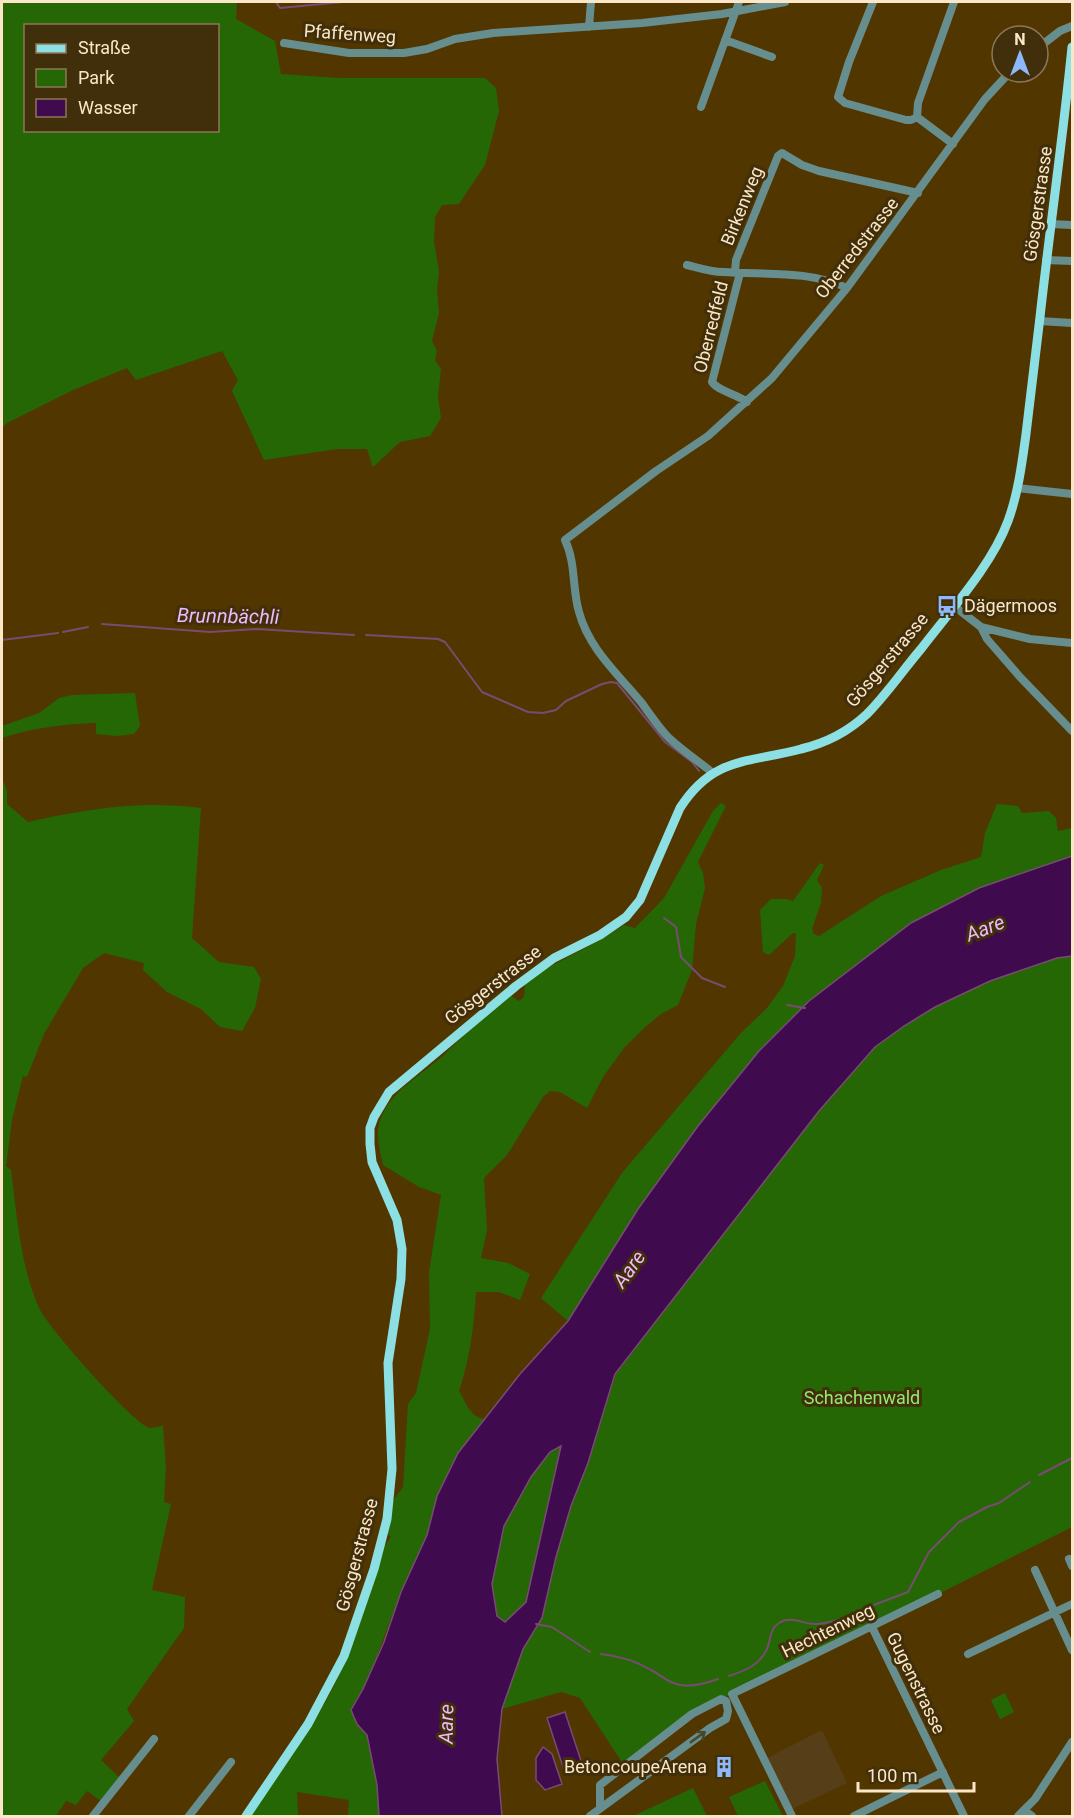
<svg xmlns="http://www.w3.org/2000/svg" width="1074" height="1818" viewBox="0 0 1074 1818" font-family="Roboto,sans-serif">
  <rect width="100%" height="100%" fill="#513600"/>
  <path fill="#563f18" d="M822,1730L847,1783L790,1810L767,1758Z"/>
  <path fill="#266705" fill-rule="evenodd" d="M2,2H237L236,19L275,41L281,74L339,78H485L496,88L499,111L485,165L459,204L442,205L435,217L434,242L439,271L437,290L439,313L432,341L437,351L435,360L441,369L438,397L441,418L430,436L400,442L373,467L367,449H337L264,460L232,391L238,380L222,351L136,380L127,368L73,390L7,423L2,428ZM26,26H218V130H26Z
    M135,693L140,726L134,734L117,736L96,734V723C65,724 32,728 2,738V726L39,713L59,698L72,695Z
    M2,778L7,791V804L28,822C86,809 142,800 201,808L192,938L219,962L254,967L261,979L255,1008L242,1031L220,1027L201,1009L167,992L143,970L144,963L104,953L83,968L44,1034L27,1077L23,1076L12,1120L6,1166L11,1170C17,1216 20,1264 39,1308C46,1325 134,1425 150,1428C153,1428 160,1426 163,1426L166,1467L164,1502L171,1504L152,1590L185,1597L184,1628L127,1709L134,1721L101,1760L119,1777L101,1801L87,1791L76,1805L66,1801L56,1816H2Z
    M721,803L726,806L698,862L703,873L705,888L696,924L692,970L678,1005L661,1014L644,1028L624,1048L603,1077L587,1108L560,1092L550,1091L543,1097L507,1155L484,1178L487,1230L481,1258L508,1263L530,1274L520,1300L499,1292H476C474,1326 470,1359 459,1391C466,1402 470,1418 485,1419L458,1453L437,1496L427,1535L401,1592L372,1669L363,1689L356,1699L357,1724L367,1735L377,1785L379,1816H348L349,1800L297,1792L298,1816H250C280,1771 315,1727 338,1677C357,1636 369,1591 383,1548L391,1537L387,1533L392,1502L403,1487L408,1404L416,1393L430,1329L429,1272L441,1195L419,1187L383,1165C380,1151 376,1137 379,1124C388,1090 425,1074 448,1051C468,1031 489,1013 510,995L519,1001L524,997L525,983C556,960 593,947 624,925L635,928L664,898L713,811Z
    M997,804L1018,806L1022,813L1049,811L1056,818L1058,831L1072,828V856L979,888L911,923L809,1002L759,1051L698,1126L638,1209L568,1321L541,1298L622,1173L740,1034L767,1008L783,986L795,956L796,933H793L769,955L763,952L760,910L771,899H786L793,901L820,863L824,865L817,880L822,888L821,903L812,929L814,934L819,936L881,896L941,870L981,857L985,833Z
    M1072,956V1527L872,1627L704,1707L623,1764L580,1698L561,1692L502,1709L523,1649L542,1618L556,1557L571,1506L588,1463L616,1374L819,1111L875,1047L904,1026L935,1007L990,981L1057,958Z
    M562,1445L526,1602L505,1622L497,1616L492,1584L504,1526L531,1477L550,1452Z
    M1005,1693L1014,1712L1000,1719L991,1700Z
    M765,1781L783,1816H738L729,1797Z
    M693,1788L707,1816H633Z"/>
  <path fill="#400a4e" stroke="#784c72" stroke-width="1.5" fill-rule="evenodd" d="M1072,856V956L1057,958L990,981L935,1007L904,1026L875,1047L819,1111L615,1374L588,1463L571,1506L556,1557L542,1618L523,1649L502,1709L497,1759L502,1816H379L377,1785L367,1735L357,1724L351,1710L363,1689L384,1642L401,1592L427,1535L437,1496L458,1453L520,1374L568,1321L638,1209L698,1126L759,1051L809,1001L911,923L979,888ZM561,1446L526,1602L505,1622L497,1616L492,1584L504,1526L531,1477L550,1452Z
    M565,1712L583,1767L565,1773L547,1718Z
    M543,1747L552,1754L562,1784L545,1790L536,1780V1758Z"/>
  <g fill="none" stroke-linecap="round" stroke-linejoin="round">
    <path stroke="#784c72" stroke-width="2" d="M276,2L280,8L343,2
      M102,624L210,632L257,629L354,635
      M63,632L88,627
      M366,635L438,639L445,642L482,692L528,712L543,713L556,710L566,701L602,684L611,682L617,683L665,742L692,762L699,771
      M2,640L58,633
      M664,918L676,927L681,957L702,978L725,987
      M787,1005L805,1008
      M1039,1475L1072,1458
      M869,1609L874,1605L908,1592L929,1552L959,1522L987,1507L999,1503L1030,1482
      M536,1624L552,1627L590,1652
      M601,1654C619,1656 636,1661 651,1670C661,1675 669,1684 681,1685C693,1687 707,1683 718,1679
      M729,1676C744,1671 758,1666 766,1651C771,1642 769,1629 779,1623C791,1615 803,1624 815,1624C829,1624 846,1617 860,1613"/>
    <path stroke="#678e8f" stroke-width="8" d="M873,2L849,62L838,97L845,103L906,120H911L917,117
      M589,27L591,2
      M725,40L772,57
      M284,43L349,53H404L427,49L455,39L493,33L642,23L722,14L785,2
      M1038,48L1060,31L1072,26
      M701,107L739,2
      M917,117L918,103L954,2
      M917,117L953,144
      M1050,224L1072,225
      M1046,260L1072,261
      M687,265C699,268 711,272 723,272C764,275 810,270 847,288
      M735,272L736,260L778,156L782,153L802,165L819,171L918,193
      M740,273L712,382C718,391 736,394 747,402
      M1039,321L1072,323
      M1017,488L1072,494
      M954,606L981,627L987,639L1020,677L1072,731
      M981,627L1030,639L1072,643
      M713,773C698,761 683,751 669,738C659,728 650,714 641,702C618,674 589,649 579,612C572,588 576,563 565,540L656,471L708,436L772,378L847,288L985,99L1010,72
      M1069,1559L1072,1566
      M1035,1570L1072,1650
      M872,1627L964,1816
      M968,1654L1072,1604
      M1025,1811L1032,1816
      M93,1816L154,1739
      M189,1816L231,1762
      M590,1816L710,1728L726,1719L728,1711L726,1701L721,1699L692,1714L600,1785V1808
      M792,1816L732,1694L938,1594
      M854,1816L943,1772
      M1018,1816L1035,1799L1072,1742"/>
    <path stroke="#8cdfe2" stroke-width="9" d="M246,1816L308,1724L344,1656L374,1569L387,1519L392,1469L388,1363L401,1279L402,1249L397,1220L372,1162L370,1144V1128L374,1117L389,1092L516,986L554,958L600,935L626,917L640,900L680,808C713,756 749,763 801,749C826,743 849,731 867,714C887,694 903,670 921,649C950,611 992,565 1008,521C1018,494 1022,463 1026,434C1031,395 1035,356 1040,317C1050,227 1063,137 1072,47"/>
  </g>
  <defs><path id="oneway-shaft" d="M-6 0H5M1.5-3L5.5 0L1.5 3" fill="none" stroke-width="1.6" stroke-linecap="round" stroke-linejoin="round" transform="scale(1.5)"/></defs>
  <use stroke="#4a462b" href="#oneway-shaft" transform="translate(698 1737) rotate(-36)"/>
  <defs>
    <symbol id="bus-bare" viewBox="-9 -9 18 18"><path d="M-5-6H5V4H4V6H2V4H-2V6H-4V4H-5ZM-3.5-4V0h7V-4ZM-3.5 1.2v1.5H-2V1.2ZM2 1.2v1.5H3.5V1.2Z" fill="#8db9fc" stroke="#412e0a" stroke-width="2.5" paint-order="stroke"/></symbol>
    <symbol id="building-bare" viewBox="-9 -9 18 18"><path d="M-4-6H4V6H1V3H-1V6H-4ZM-2.5-4.3h1.7v1.8h-1.7ZM.8-4.3h1.7v1.8H.8ZM-2.5-1h1.7V.8h-1.7ZM.8-1h1.7V.8H.8Z" fill="#8db9fc" stroke="#412e0a" stroke-width="2.5" paint-order="stroke"/></symbol>
  </defs>
  <g fill-rule="evenodd">
    <use href="#bus-bare" x="932" y="591" width="30" height="30"/>
    <use href="#building-bare" x="709" y="1752" width="30" height="30"/>
  </g>
  <g text-anchor="middle" stroke-width="6" stroke-linejoin="round" paint-order="stroke">
    <g font-size="18" fill="#fbe7c7" stroke="#412e0a">
      <text transform="translate(350 34) rotate(4)" y="6">Pfaffenweg</text>
      <text transform="translate(1038 204) rotate(-82)" y="6">Gösgerstrasse</text>
      <text transform="translate(742 206) rotate(-68)" y="6">Birkenweg</text>
      <text transform="translate(857 248) rotate(-52)" y="6">Oberredstrasse</text>
      <text transform="translate(711 327) rotate(-76)" y="6">Oberredfeld</text>
      <text transform="translate(887 660) rotate(-50)" y="6">Gösgerstrasse</text>
      <text transform="translate(493 985) rotate(-38)" y="6">Gösgerstrasse</text>
      <text transform="translate(357 1555) rotate(-75)" y="6">Gösgerstrasse</text>
      <text transform="translate(828 1631) rotate(-26)" y="6">Hechtenweg</text>
      <text transform="translate(916 1683) rotate(64)" y="6">Gugenstrasse</text>
    </g>
    <g font-size="18" fill="#fbe7c7" stroke="#412e0a" text-anchor="start">
      <text x="964" y="612">Dägermoos</text>
      <text x="707" y="1773" text-anchor="end">BetoncoupeArena</text>
    </g>
    <g font-size="18" fill="#90eb72" stroke="#412e0a">
      <text x="862" y="1404">Schachenwald</text>
    </g>
    <g font-size="20" font-style="italic" fill="#eeb9fd" stroke="#412e0a">
      <text transform="translate(228 616) rotate(1)" y="7">Brunnbächli</text>
      <text transform="translate(985 928) rotate(-21)" y="7">Aare</text>
      <text transform="translate(629 1269) rotate(-54)" y="7">Aare</text>
      <text transform="translate(446 1724) rotate(-89)" y="7">Aare</text>
    </g>
  </g>
  <rect width="1074" height="1818" fill="none" stroke="#fbe7c7" stroke-width="6"/>
  <rect x="24" y="24" width="195" height="108" fill="#412e0a" stroke="#8b7856" stroke-width="1.5"/>
  <rect x="36" y="44" width="30" height="9" fill="#8cdfe2" stroke="#8b7856" stroke-width="1.5"/>
  <text x="78" y="54" font-size="18" fill="#fbe7c7">Straße</text>
  <rect x="36" y="69" width="30" height="18" fill="#266705" stroke="#8b7856" stroke-width="1.5"/>
  <text x="78" y="84" font-size="18" fill="#fbe7c7">Park</text>
  <rect x="36" y="99" width="30" height="18" fill="#400a4e" stroke="#8b7856" stroke-width="1.5"/>
  <text x="78" y="114" font-size="18" fill="#fbe7c7">Wasser</text>
  <g transform="translate(1020 54)"><circle r="28" fill="#412e0a" stroke="#8b7856" stroke-width="1.5"/>
  <path d="M0-4.5L10 22L0 15L-10 22Z" fill="#8db9fc"/>
  <text y="-9" font-size="16" font-weight="bold" text-anchor="middle" fill="#fbe7c7">N</text>
  </g>
  <path d="M858 1782v9h116v-9" fill="none" stroke="#fbe7c7" stroke-width="3"/>
  <text x="867" y="1782" font-size="18" fill="#fbe7c7" stroke="#412e0a" stroke-width="4.5" paint-order="stroke">100 m</text>
</svg>
